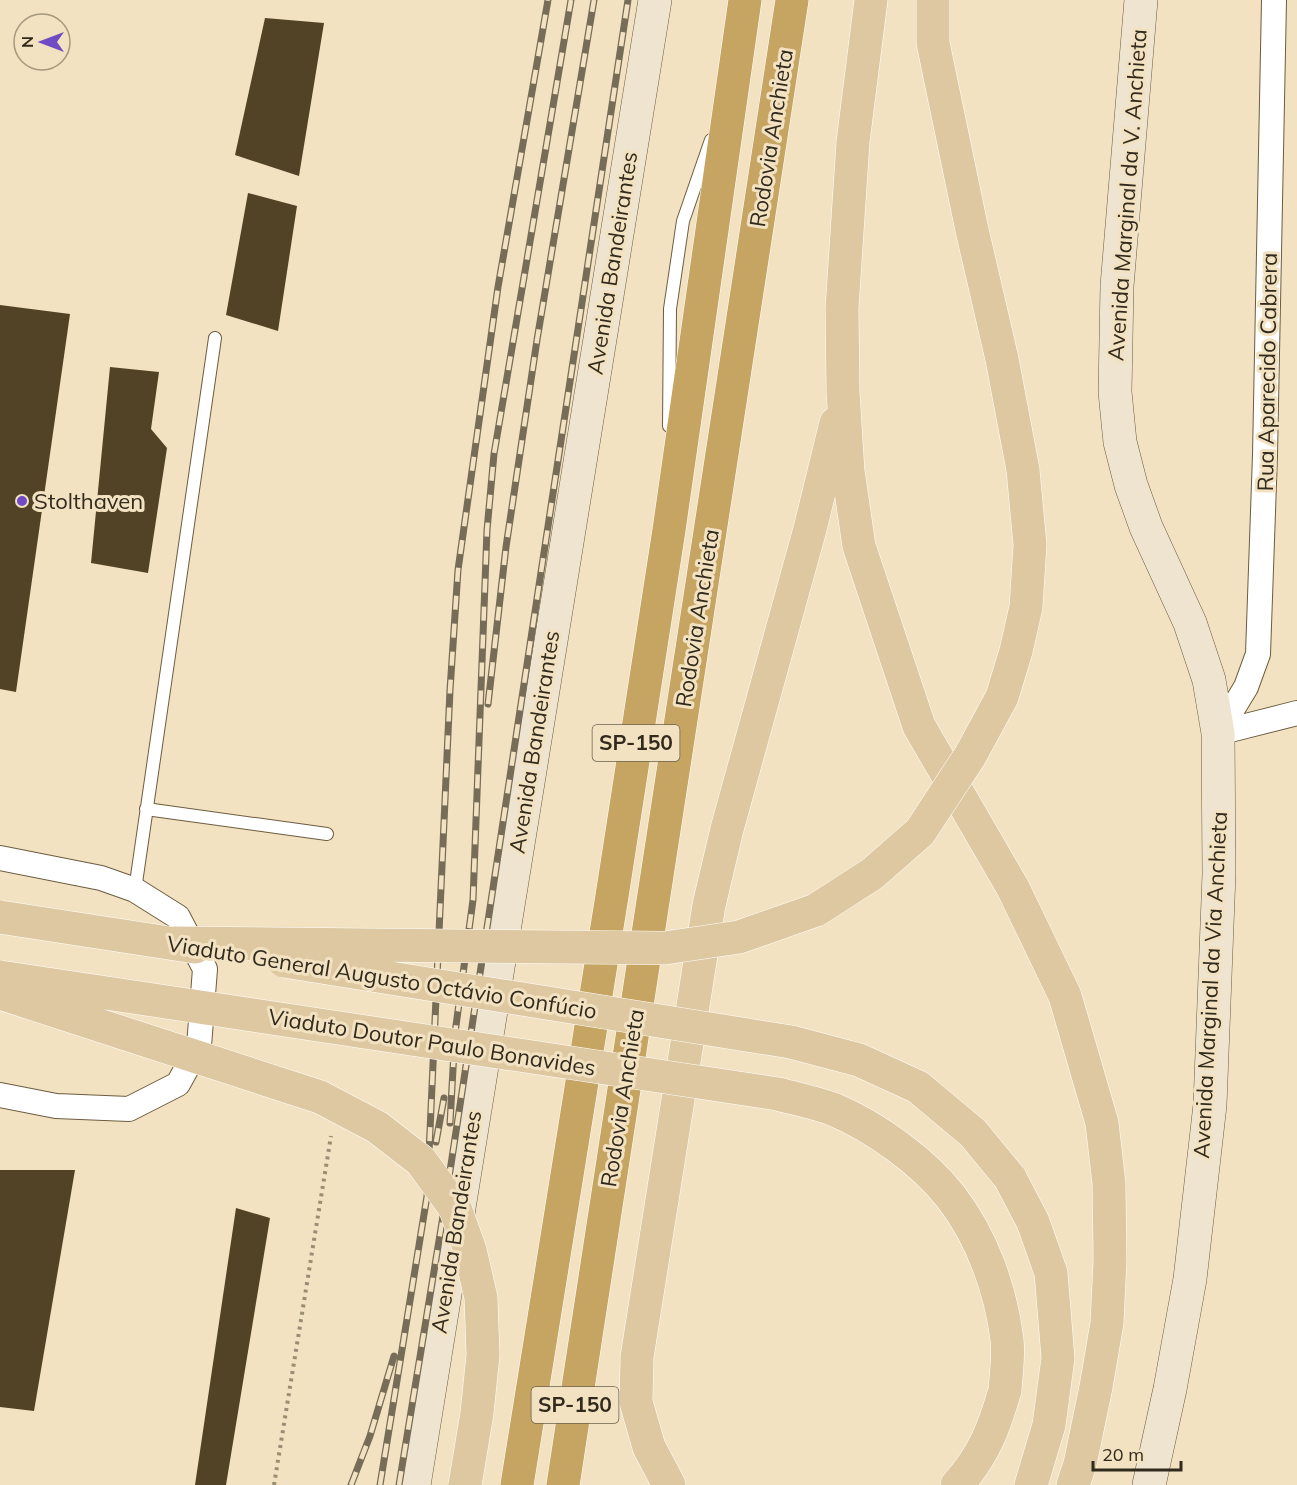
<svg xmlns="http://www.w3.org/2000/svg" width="1297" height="1485" viewBox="0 0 1297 1485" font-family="Mulish,sans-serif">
  <rect width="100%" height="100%" fill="#f3e2c1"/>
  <path fill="#524327" d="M265,18L324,23L299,176L235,155Z
    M248,193L297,206L278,331L226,315Z
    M0,305L70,314L16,692L0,689Z
    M110,367L159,372L151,429L167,448L148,573L91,563Z
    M0,1170H75L34,1411L0,1407Z
    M236,1208L270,1218L226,1485H195Z"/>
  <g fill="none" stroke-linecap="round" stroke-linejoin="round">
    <defs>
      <path id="service" d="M669,426L670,309L683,221L711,140
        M146,809L327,834
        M135,890L215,338"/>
      <path id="minor" d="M1218,733L1246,687L1258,654L1265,455L1274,0
        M1218,733L1297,713
        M0,858L101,878L135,890L178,917L205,969L199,1046L178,1084L129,1109L56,1106L0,1095"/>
      <path id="secondary" d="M1141,0L1117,286L1115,392L1120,442L1131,485L1146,527L1190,623L1209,680L1218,733L1219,874L1210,1105L1190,1279L1170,1389L1149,1485
        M414,1485L655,0"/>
      <path id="primary" d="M871,0L853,142L842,308L843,392L848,471L859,546L919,726L1013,888L1065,996L1102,1123L1109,1184L1110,1260L1107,1323L1096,1387L1080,1464L1073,1485
        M933,0V43L972,230L1002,359L1023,470
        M1010,1178L1033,1222L1051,1273L1058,1358L1049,1425L1031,1485
        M669,1485L649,1447L636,1402L637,1357L709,905L727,829L810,529L836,423
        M957,1485C984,1455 994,1428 1005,1390"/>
      <path id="motorway" d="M517,1485L612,896L669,530L745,0
        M563,1485L792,0"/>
    </defs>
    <use href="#service" stroke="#6c5c3f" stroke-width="14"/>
    <use href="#minor" stroke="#6c5c3f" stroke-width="26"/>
    <use href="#secondary" stroke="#6c5c3f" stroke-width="34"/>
    <use href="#primary" stroke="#fff" stroke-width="34"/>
    <use href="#motorway" stroke="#fff" stroke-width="34"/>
    <path stroke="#9a8d76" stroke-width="4" stroke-dasharray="3 4.5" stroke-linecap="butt" d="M274,1485L331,1136"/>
    <use href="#service" stroke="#fff" stroke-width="12"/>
    <use href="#minor" stroke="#fff" stroke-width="24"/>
    <use href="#secondary" stroke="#eee4d0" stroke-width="33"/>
    <use href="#primary" stroke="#ddc8a1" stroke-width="33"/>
    <use href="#motorway" stroke="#c6a462" stroke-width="33"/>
    <defs>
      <path id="rail" d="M488,704L506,547L537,340L594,0
        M450,1123L455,1033L473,900L487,530L494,454L571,0
        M436,1142L444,1098
        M427,1197L450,690L458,570L498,287L548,0
        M351,1485L370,1436L394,1356
        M380,1485L428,1190
        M399,1485L445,1204L628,0"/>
    </defs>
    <use href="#rail" stroke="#766c57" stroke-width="7"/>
    <use href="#rail" stroke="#f3e2c1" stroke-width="4.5" stroke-dasharray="14" stroke-linecap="butt"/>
    <defs>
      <path id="primary-bridge" d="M0,917L195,947
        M174,943L665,948L739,937L816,910L872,874L920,832L970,756L1002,697L1016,651L1026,607L1030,545L1023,470
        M284,961L791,1042L859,1060L918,1087L973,1133L1010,1178
        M0,977L778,1094C796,1099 817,1103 835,1110C875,1127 924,1162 951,1197C982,1237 1001,1290 1007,1340C1009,1356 1006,1374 1005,1390
        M0,993L320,1097L377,1127L421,1161L455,1208L470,1250L481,1298L483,1355L477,1413L465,1485"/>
    </defs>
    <use href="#primary-bridge" stroke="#fff" stroke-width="34" stroke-linecap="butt"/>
    <use href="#primary-bridge" stroke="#ddc8a1" stroke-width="33"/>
  </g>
  <circle fill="#704bc3" stroke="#f3e2c1" stroke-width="2" cx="22" cy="501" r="6"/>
  <g text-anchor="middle" stroke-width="6" stroke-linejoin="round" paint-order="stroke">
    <g fill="#f3e2c1" stroke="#6b614e" stroke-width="1.5">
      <rect x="592.5" y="725" width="87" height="36" rx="4.5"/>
      <rect x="531.5" y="1387" width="87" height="36" rx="4.5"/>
    </g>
    <g font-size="21" font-weight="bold" fill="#312a1d">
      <text x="636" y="750">SP-150</text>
      <text x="575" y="1412">SP-150</text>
    </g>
    <g font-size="22" fill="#312a1d" stroke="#f3e2c1">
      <text transform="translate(771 138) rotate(-81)" y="8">Rodovia Anchieta</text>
      <text transform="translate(1127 195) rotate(-86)" y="8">Avenida Marginal da V. Anchieta</text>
      <text transform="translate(612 263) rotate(-81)" y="8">Avenida Bandeirantes</text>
      <text transform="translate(1267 372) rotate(-89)" y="8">Rua Aparecido Cabrera</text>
      <text transform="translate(697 618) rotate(-81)" y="8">Rodovia Anchieta</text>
      <text transform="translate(534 742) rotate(-81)" y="8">Avenida Bandeirantes</text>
      <text transform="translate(382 977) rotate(9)" y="8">Viaduto General Augusto Octávio Confúcio</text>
      <text transform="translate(1210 985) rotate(-87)" y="8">Avenida Marginal da Via Anchieta</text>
      <text transform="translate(432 1042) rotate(9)" y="8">Viaduto Doutor Paulo Bonavides</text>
      <text transform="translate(622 1098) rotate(-81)" y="8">Rodovia Anchieta</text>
      <text transform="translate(456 1222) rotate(-81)" y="8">Avenida Bandeirantes</text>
    </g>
    <g font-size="22" fill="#312a1d" stroke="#f3e2c1" text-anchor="start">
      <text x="34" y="509">Stolthaven</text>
    </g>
  </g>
  <g transform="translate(42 42) rotate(270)"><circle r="28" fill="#f3e2c1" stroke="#a5987f" stroke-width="1.5"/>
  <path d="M0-4.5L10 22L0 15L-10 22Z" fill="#704bc3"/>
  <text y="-9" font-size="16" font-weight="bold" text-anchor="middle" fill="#312a1d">N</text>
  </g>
  <path d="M1093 1461v9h88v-9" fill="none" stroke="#312a1d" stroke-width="3"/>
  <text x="1102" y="1461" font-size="18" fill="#312a1d" stroke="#f3e2c1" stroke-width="4.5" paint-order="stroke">20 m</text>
</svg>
